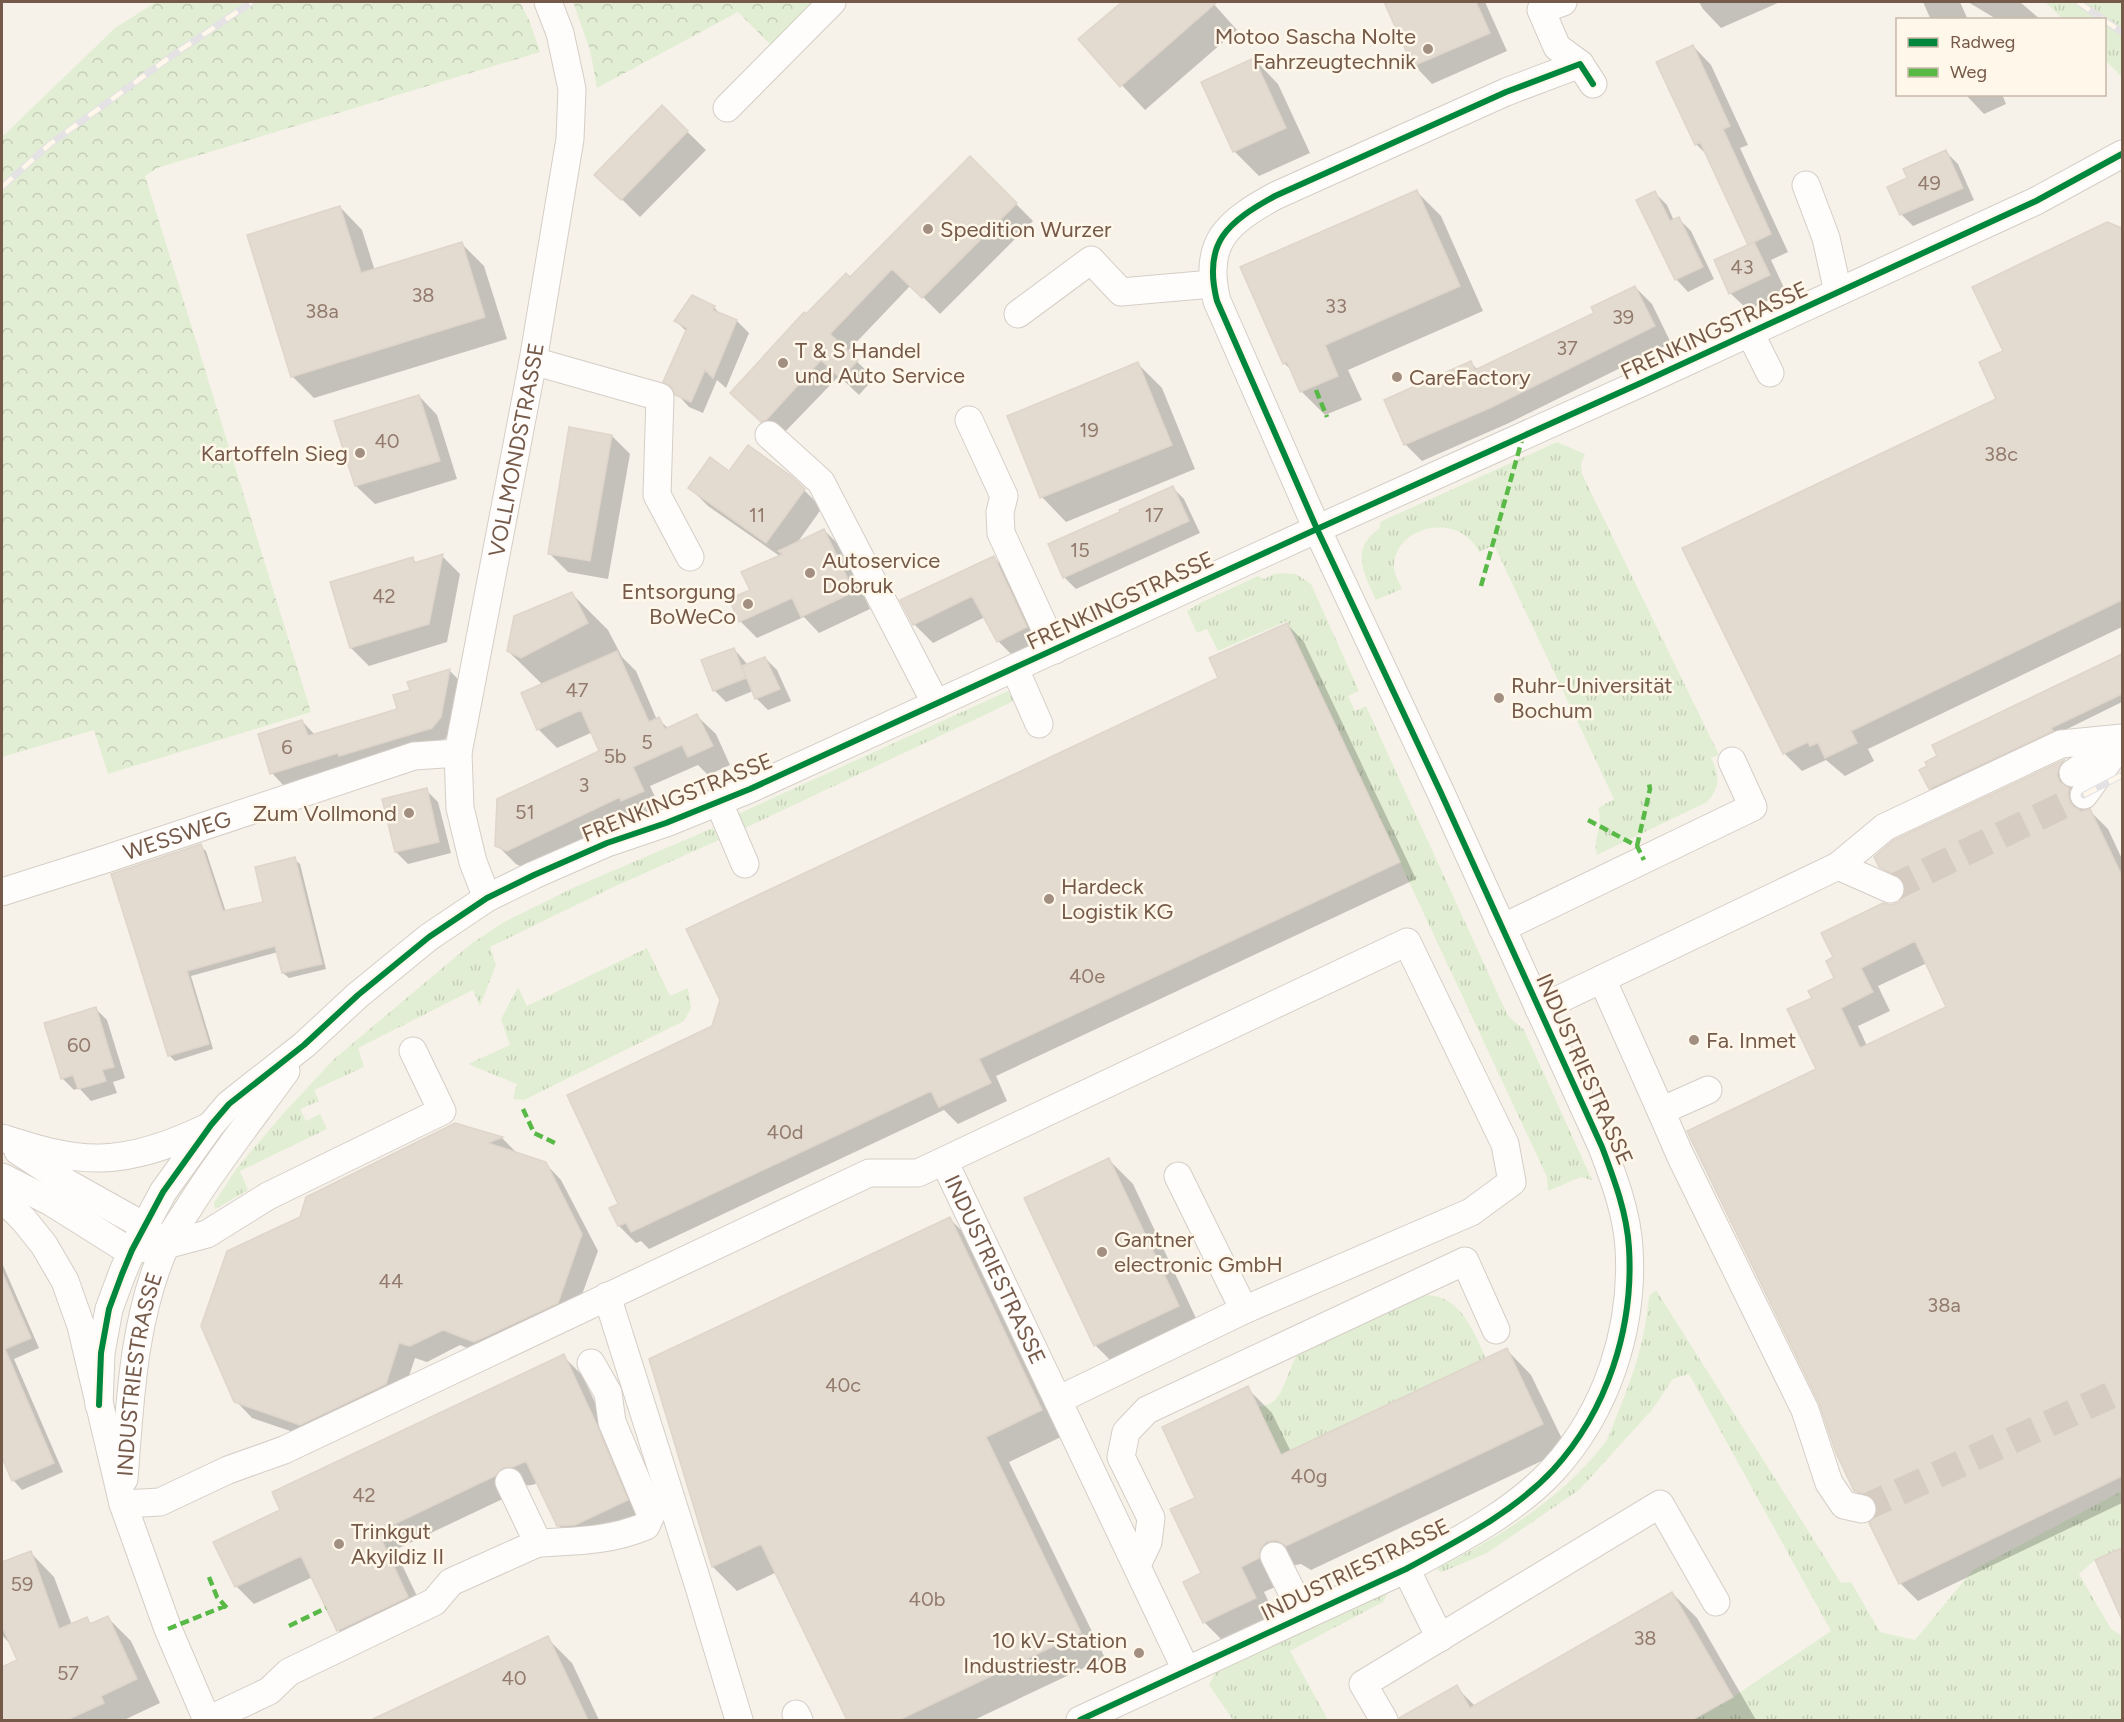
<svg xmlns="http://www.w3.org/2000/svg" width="2124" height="1722" viewBox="0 0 2124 1722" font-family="Figtree,sans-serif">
  <defs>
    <pattern id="grass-tufts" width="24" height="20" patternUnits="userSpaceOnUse" patternTransform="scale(1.5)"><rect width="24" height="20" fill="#e2eed3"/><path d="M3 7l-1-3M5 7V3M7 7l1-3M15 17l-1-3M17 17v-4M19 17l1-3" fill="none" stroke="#c5ceb7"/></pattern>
    <pattern id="forest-crowns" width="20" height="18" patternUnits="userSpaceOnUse" patternTransform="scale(1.5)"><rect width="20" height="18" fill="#e2eed3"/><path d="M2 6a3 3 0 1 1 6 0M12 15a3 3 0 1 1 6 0" fill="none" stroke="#c5ceb7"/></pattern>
  </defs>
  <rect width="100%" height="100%" fill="#f6f2e9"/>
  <path fill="url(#grass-tufts)" d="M2045,2H2122V77L2105,60L2104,20L2063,19Z
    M1557,442L1585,454L1581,464L1582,474L1719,755L1711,758C1720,776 1720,788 1707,802L1597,855C1592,837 1604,828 1598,808L1614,799L1494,545L1479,552C1460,513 1400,524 1394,562C1393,572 1398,580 1402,589L1376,600C1364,573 1349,549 1380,528V522Z
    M1284,573L1296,574L1311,584L1359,691L1348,696L1355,711L1366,706L1508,1016L1524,1030L1592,1180L1581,1177L1548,1191L1547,1177L1287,621L1218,651L1207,629L1197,633L1187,611L1200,603L1258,576L1264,579L1274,574Z
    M1008,691L1014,701L745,828L738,814Z
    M713,828L719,840L609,889L490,947L496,965L480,1006L473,990L358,1048L364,1067L314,1090L319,1101L300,1109L306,1121L320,1114L327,1129L240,1171L248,1190L215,1209L214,1203L237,1168L282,1115L333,1060L471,944L504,922L575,887Z
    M647,948L670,996L688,988L691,1008L684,1021L524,1100L513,1099L517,1084L468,1064L510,1045L501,1019L518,987L527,1006Z
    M1656,1290L1841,1583L1851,1582L1880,1632L1915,1640L1973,1570L2122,1491V1548L2095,1560L2079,1574L2111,1629L2122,1636V1720H1692L1733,1697L1831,1631L1689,1374L1673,1379L1651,1411L1579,1490L1487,1553L1442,1572L1437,1570L1439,1567C1500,1537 1561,1499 1604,1444C1610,1437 1613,1424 1617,1415C1634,1374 1645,1340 1649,1296Z
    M1422,1295C1460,1293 1472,1329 1486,1358L1281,1455L1258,1407C1262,1406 1267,1405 1271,1403C1285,1395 1289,1365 1299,1352Z
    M1389,1591L1383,1602L1290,1651L1328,1720H1233L1209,1685L1215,1673Z"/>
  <path fill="url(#forest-crowns)" d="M156,2H520L529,20L540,52L157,168L145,176L311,712L108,774L94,730L2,757V137L115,28Z
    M573,2H822L776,50L738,12L597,88L590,50Z"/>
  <path fill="#0003" fill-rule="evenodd" d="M1124,2H1212L1237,30L1145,110L1080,40Z
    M1386,2H1485L1507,51L1432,84L1414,65Z
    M1699,2H1780L1721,28L1703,9Z
    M1923,2H1960L1968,20H1931Z
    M1968,2H2020L2041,20H1998Z
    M1693,46L1711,65L1748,145L1740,148L1788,252L1771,260L1786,292L1748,310L1730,293L1750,245L1708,156L1696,144Z
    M1254,59L1278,84L1310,153L1259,176L1234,151Z
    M1965,94H2002L2006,104L1984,114Z
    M662,107L706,150L640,217L597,175Z
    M1946,152L1958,164L1974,200L1913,226L1901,214Z
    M970,158L1033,221L940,314L911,285L847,352L874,378L859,395L839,376L779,438L749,410L806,316L850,279Z
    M1417,192L1441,216L1483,311L1348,370L1362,400L1325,415L1301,391L1292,371L1284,363Z
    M1655,193L1667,205L1674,221L1679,219L1691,231L1714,279L1688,292L1676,279Z
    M340,207L362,230L375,271L462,244L484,266L507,339L314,398L292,376Z
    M2107,224L2122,229V627L1868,749L1874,761L1845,776L1826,760L1802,771L1784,753L1998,399L2005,352Z
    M1635,287L1652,304L1671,343L1509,423L1422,461L1405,444L1471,363L1479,371L1596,314Z
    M714,307L721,315L737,321L749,333L726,388L717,380L703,413L689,407L665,381L687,332L676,321Z
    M1138,364L1162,388L1195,469L1066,522L1042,497Z
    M419,396L437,415L457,479L375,504L356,486Z
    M612,436L630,454L608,579L568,572L550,554Z
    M730,473L804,490L822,508L797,543L824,530L841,547L870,609L819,633L804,617L757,638L740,621L752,591L781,557L708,506L690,488Z
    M1172,487L1184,499L1200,533L1076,589L1064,577L1122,513Z
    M442,556L460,574L447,642L369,666L351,648L412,558L417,564Z
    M994,558L1012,576L1044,646L1016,659L998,641L985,617L933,643L914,624Z
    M572,594L608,630L622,657L636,671L657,720L658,719L669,729L697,716L716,734L730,765L708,775L698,765L650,786L661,810L641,819L638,815L526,869L516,864L497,845L601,752L593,732L557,748L538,729L543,685L508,651Z
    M1287,624L1304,642L1416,879L996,1076L1007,1101L958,1124L944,1110L649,1249L641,1241L636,1243L619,1226L620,1204L714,1027L721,1000L1220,679Z
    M734,649L748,665L765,658L777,670L791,701L768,710L756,698L753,691L726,702L714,690Z
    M2122,656V702L1935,794L1930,788L1929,766L1939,757L1934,746Z
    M450,671L462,683L452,730L445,739L284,786L272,773L259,735L302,721L315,735L399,710L411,691L409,683Z
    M2064,762L2082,779L2076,795L2088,808L2087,811H2090L2108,829L2122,859V1503L1918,1601L1900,1583L1879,1511L1874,1509L1855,1490L1814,998L1836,979L1835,958L1891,906L1900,903L1906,897L1907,889L1899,885L1880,866L1894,842ZM1927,963L1948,1007L1867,1046L1858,1026L1890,1011L1878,986Z
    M426,790L438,802L451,853L408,864L396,852Z
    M200,846L206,851L226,912L265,903L294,859L300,864L326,969L289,978L283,973L278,952L191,976L213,1049L175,1061L169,1055Z
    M95,1008L107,1020L125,1078L113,1082L117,1093L91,1101L79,1088L74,1090L62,1078Z
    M455,1124L502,1138L518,1154L545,1163L561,1180L598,1251L573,1319L491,1358L460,1345L427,1362L415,1358L401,1400L317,1440L252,1418L236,1401L301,1218Z
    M1109,1160L1133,1184L1202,1331L1120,1370L1095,1345Z
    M949,1218L974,1243L1065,1435L1009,1462L1105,1658L974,1720H849L777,1572L737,1591L713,1567Z
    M2,1263L39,1348L14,1359L63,1472L22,1490L13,1480L2,1453Z
    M1507,1350L1531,1375L1567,1449L1311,1570L1301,1564L1291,1566L1283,1583L1264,1592L1279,1623L1229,1647L1204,1622L1197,1498L1247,1388L1272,1413L1291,1452Z
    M563,1356L582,1375L614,1442L645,1519L577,1544L558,1525L538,1483L532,1485L520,1486L513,1494L395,1550L426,1615L356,1649L338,1630L313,1577L254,1604L236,1586L282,1511Z
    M2122,1549V1617L2097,1561Z
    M31,1553L54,1577L72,1625L86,1619L92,1624L107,1617L131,1641L160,1703L124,1720H2V1669L19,1661L11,1645L2,1635V1564Z
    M1672,1593L1697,1618L1756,1720H1408L1406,1717L1456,1687L1476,1707Z
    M547,1638L572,1663L599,1720H375Z"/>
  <path fill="#e3dad0" stroke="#dfd5cb" stroke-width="1.5" fill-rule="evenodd" d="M1122,2H1217L1120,87L1078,39Z
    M1384,2H1476L1490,33L1413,66Z
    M1693,45L1730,126L1723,129L1771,234L1748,245L1700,142L1695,145L1656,62Z
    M1254,58L1286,128L1233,152L1201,82Z
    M662,105L688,131L621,200L594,175Z
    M1946,150L1963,188L1900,215L1887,187L1907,178L1903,169Z
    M970,156L1017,203L922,298L892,269L830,334L858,360L841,379L821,360L766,420L761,422L730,393L804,312L806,314L846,273L850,277Z
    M1417,190L1460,286L1325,345L1338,376L1300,392L1287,362L1283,364L1240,267Z
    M1655,191L1670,221L1679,217L1703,267L1675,280L1636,200Z
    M340,206L361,273L462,242L485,317L291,377L247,235Z
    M2107,222L2122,228V600L1851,731L1857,743L1825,758L1818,743L1810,746L1808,742L1783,754L1682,548L1996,399L1979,362L2003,351L1972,287Z
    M1754,242L1770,275L1729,294L1714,260Z
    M1635,286L1655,326L1492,407L1404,445L1384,400L1471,361L1475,370L1594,313L1591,307Z
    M692,295L715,306L713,310L737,320L713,378L705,370L691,402L675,395L671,386L663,382L687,328L674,321Z
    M1138,362L1172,445L1040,498L1007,416Z
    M419,395L440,461L355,486L334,421Z
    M569,427L612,435L590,561L548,554Z
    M748,445L791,476L805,489L766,543L688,488L710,457L729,471Z
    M1173,486L1189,521L1063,578L1048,544L1120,512L1119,510Z
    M824,529L854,592L801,617L792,598L739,622L729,599L750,590L741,572L783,554L778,551Z
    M443,554L429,624L350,648L330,582L413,557L414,563Z
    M994,556L1027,627L997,642L972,596L913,625L900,600Z
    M572,592L588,623L521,658L507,651L514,616Z
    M1287,623L1400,862L979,1059L991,1083L939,1107L931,1091L631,1232L626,1223L618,1226L609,1208L618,1204L567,1095L712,1026L720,1000L686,929L1218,678L1209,658Z
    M734,648L746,678L713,691L701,660Z
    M617,651L649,722L659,717L665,729L697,714L713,746L688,757L682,745L633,767L644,791L621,801L620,797L507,851L495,846L497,799L599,751L581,710L537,730L521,693Z
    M2122,654V694L2051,728L2053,731L1929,789L1919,770L1927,766L1925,762L1937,756L1932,745Z
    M765,657L780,689L755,699L742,666Z
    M450,669L441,717L432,728L339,756L338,753L270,774L258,734L302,720L308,736L397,709L393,695L410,690L407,682Z
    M2064,760L2059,767L2057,775L2060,782L2070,788L2068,794L2070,802L2074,807L2082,811L2090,809L2122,876V1476L1899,1584L1869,1523L1877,1513V1504L1872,1497L1854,1491L1836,1453L1819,1403L1687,1131L1816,1069L1787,1009L1812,998L1808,991L1834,978L1826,961L1833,957L1821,933L1883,903L1891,905L1899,902L1904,896L1906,887L1902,879L1879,867L1874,857L1894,840ZM1915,941L1946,1007L1860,1048L1841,1008L1873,992L1861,968Z
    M427,788L439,842L395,852L382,799Z
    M201,844L223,911L263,902L255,867L295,857L322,964L282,973L275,946L187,971L209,1044L168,1056L111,874Z
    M96,1007L114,1067L102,1070L106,1081L78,1089L73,1075L61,1079L44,1023Z
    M455,1123L503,1137L488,1143L546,1162L582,1234L558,1303L474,1342L443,1330L410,1346L399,1343L386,1384L300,1425L234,1402L201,1326L227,1251L300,1217L306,1197Z
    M1109,1158L1179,1306L1094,1346L1024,1198Z
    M950,1217L1042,1410L986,1437L1081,1633L899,1720H847L761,1544L712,1567L649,1359Z
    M2,1272L31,1338L5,1349L54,1463L12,1481L2,1457Z
    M1507,1348L1543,1424L1286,1546L1276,1540L1266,1542L1261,1548L1259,1558L1241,1567L1256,1598L1203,1623L1183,1582L1201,1573L1170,1509L1195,1498L1162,1427L1248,1386L1281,1455Z
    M564,1354L596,1423L628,1500L575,1525L557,1526L526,1461L513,1467L503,1468L495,1476L378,1532L408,1597L337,1631L301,1556L235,1587L213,1542L280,1510L272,1492Z
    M2122,1548V1620L2095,1560Z
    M31,1551L59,1629L87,1617L90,1624L108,1616L137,1679L101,1696L104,1703L67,1720H2V1667L17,1660L2,1626V1562Z
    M1672,1592L1733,1697L1692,1720H1400L1399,1718L1457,1685L1470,1708Z
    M548,1636L588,1720H371Z"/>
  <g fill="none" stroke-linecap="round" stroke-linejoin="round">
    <path stroke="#d6ccc1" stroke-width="27" stroke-dasharray="27 14" stroke-linecap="butt" d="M1890,889L2084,795
      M1862,1509L2122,1390"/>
    <defs>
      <g id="minor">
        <path d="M1563,2L1541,10L1557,47L1580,64"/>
        <path d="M727,108L832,2"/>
        <path d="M1806,185L1826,238L1838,292"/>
        <path d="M1018,314L1091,260L1121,292L1212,284"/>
        <path d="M1750,333L1770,373"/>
        <path d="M533,361L660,397L657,495L690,557"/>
        <path d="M969,420L1004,496L1000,512L1001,533L1055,650"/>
        <path d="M769,435L821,482L936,704"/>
        <path d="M1015,669L1039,724"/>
        <path d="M2073,773L2109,748"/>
        <path d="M2084,795L2122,742"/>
        <path d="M719,803L745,864"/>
        <path d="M1838,866L1890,889"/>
        <path id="s1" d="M2,892L106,859L414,756L458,753"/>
        <path id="s2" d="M487,898L473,862L460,808L458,753L533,361L570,139L572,89L560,33L548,2"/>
        <path d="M1502,928L1753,807L1732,761"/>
        <path d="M1602,979L1661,1111L1708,1090"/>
        <path d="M1539,1009L1838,866L1885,827L2061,744L2122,738"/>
        <path d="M1661,1111L1680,1155L1805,1410L1829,1483L1844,1505L1862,1509"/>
        <path d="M2,1138C34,1148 67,1159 101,1158C139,1157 175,1143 208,1127"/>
        <path d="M18,1151L69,1184L144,1226L156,1237"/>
        <path id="s3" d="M944,1161L1186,1670"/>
        <path d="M1178,1176L1244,1310"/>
        <path d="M2,1177L51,1202L121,1246L132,1250L166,1245L207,1234L268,1196L442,1111L413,1051"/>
        <path d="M2,1198L24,1220L44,1245L65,1281L81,1326L123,1504L168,1629L207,1720"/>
        <path d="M607,1296L699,1587L739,1720"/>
        <path d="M99,1405L101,1353L109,1309L122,1274L132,1250L163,1192L211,1125L229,1104L304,1045L358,995L429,937L487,898L534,875L607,843L666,823L750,789L1317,529L1643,382L2036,201L2122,154"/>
        <path id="s4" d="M124,1479C130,1402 133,1319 165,1247C172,1231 184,1216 193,1201C222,1156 255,1114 286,1071"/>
        <path d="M123,1504L160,1502L228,1470L284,1450L869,1173H918L1407,942L1505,1144L1512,1182L1471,1212L1244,1310L1058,1400"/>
        <path d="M538,1543C577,1541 610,1541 646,1526L651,1515L612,1422L608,1393L591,1363"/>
        <path d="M1274,1556L1304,1616"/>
        <path d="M1137,1565L1148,1542L1151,1518L1121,1457L1126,1432L1147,1410L1465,1261L1496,1330"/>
        <path d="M1406,1569L1440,1638"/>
        <path d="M796,1714L799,1720"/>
        <path d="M208,1720L269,1691L289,1672L434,1602L451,1582L538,1543L509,1482"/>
        <path d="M1080,1720L1406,1569C1457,1541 1513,1513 1553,1470C1607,1411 1634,1328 1629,1248C1627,1213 1614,1179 1602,1147L1441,793L1317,529L1217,301C1202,242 1228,222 1275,196L1506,92L1580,64L1593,84"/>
        <path d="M1384,1720L1363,1684L1660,1504L1716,1602"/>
      </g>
    </defs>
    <use href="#minor" stroke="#d5cec6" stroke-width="29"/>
    <use href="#minor" stroke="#fefdfc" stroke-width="27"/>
    <defs>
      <path id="rail" d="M2078,2L2104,20
        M2104,20L2122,32
        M2,187L50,144L173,55L252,2
        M2084,795L2122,775"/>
    </defs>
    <use href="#rail" stroke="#e4e2e4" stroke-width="7"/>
    <use href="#rail" stroke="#fff7e9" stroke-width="4.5" stroke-dasharray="14" stroke-linecap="butt"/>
    <path stroke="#58b947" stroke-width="4.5" stroke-dasharray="9 4.5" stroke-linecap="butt" d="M1316,390L1327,417
      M1481,586L1523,436
      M1588,820L1637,846L1644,860
      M1637,846L1650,789L1649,784
      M523,1109L534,1133L557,1144
      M209,1577L217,1597L227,1608
      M289,1626L326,1608
      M168,1629L225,1606"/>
    <defs>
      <path id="cycleway" d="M99,1405L101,1353L109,1309L122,1274L132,1250L163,1192L211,1125L229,1104L304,1045L358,995L429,937L487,898L534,875L607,843L666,823L750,789L1317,529L1643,382L2036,201L2122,154
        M1080,1720L1406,1569C1457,1541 1513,1513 1553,1470C1607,1411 1634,1328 1629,1248C1627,1213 1614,1179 1602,1147L1441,793L1317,529L1217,301C1202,242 1228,222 1275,196L1506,92L1580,64L1593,84"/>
    </defs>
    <use href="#cycleway" stroke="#fff7e9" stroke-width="10"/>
    <use href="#cycleway" stroke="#00873e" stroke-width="6"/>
  </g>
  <g fill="#a28f81" stroke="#fff7e9" stroke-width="2">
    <circle cx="1428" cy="49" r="6"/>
    <circle cx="928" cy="229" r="6"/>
    <circle cx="783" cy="363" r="6"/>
    <circle cx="1397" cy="377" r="6"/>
    <circle cx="360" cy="453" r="6"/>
    <circle cx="810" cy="573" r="6"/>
    <circle cx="748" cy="604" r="6"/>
    <circle cx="1499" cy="698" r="6"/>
    <circle cx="409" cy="813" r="6"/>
    <circle cx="1049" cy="899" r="6"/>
    <circle cx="1694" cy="1040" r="6"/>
    <circle cx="1102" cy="1252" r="6"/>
    <circle cx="339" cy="1544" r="6"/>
    <circle cx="1139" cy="1653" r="6"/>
  </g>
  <g text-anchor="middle" stroke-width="5" stroke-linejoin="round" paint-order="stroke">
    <g font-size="20" fill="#927b6d">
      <text x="1929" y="190">49</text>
      <text x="1742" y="274">43</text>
      <text x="423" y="302">38</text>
      <text x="1336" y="313">33</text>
      <text x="322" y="318">38a</text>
      <text x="1623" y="324">39</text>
      <text x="1567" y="355">37</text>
      <text x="1089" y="437">19</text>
      <text x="387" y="448">40</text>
      <text x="2001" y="461">38c</text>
      <text x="757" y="522">11</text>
      <text x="1154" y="522">17</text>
      <text x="1080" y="557">15</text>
      <text x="384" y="603">42</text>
      <text x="577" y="697">47</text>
      <text x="647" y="749">5</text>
      <text x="287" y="754">6</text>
      <text x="615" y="763">5b</text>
      <text x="584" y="792">3</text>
      <text x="525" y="819">51</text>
      <text x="1087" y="983">40e</text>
      <text x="79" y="1052">60</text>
      <text x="785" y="1139">40d</text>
      <text x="391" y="1288">44</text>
      <text x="1944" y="1312">38a</text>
      <text x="843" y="1392">40c</text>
      <text x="1309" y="1483">40g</text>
      <text x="364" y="1502">42</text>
      <text x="22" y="1591">59</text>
      <text x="927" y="1606">40b</text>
      <text x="1645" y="1645">38</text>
      <text x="68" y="1680">57</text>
      <text x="514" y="1685">40</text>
    </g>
    <g font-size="22" fill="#755949" stroke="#fff7e9" text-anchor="start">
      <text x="1416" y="44" text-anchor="end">Motoo Sascha Nolte<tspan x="1416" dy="25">Fahrzeugtechnik</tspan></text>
      <text x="940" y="237">Spedition Wurzer</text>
      <text x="795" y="358">T &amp; S Handel<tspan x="795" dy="25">und Auto Service</tspan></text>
      <text x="1409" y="385">CareFactory</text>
      <text x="348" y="461" text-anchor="end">Kartoffeln Sieg</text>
      <text x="822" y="568">Autoservice<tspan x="822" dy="25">Dobruk</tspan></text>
      <text x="736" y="599" text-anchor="end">Entsorgung<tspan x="736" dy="25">BoWeCo</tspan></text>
      <text x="1511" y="693">Ruhr-Universität<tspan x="1511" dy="25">Bochum</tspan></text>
      <text x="397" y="821" text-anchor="end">Zum Vollmond</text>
      <text x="1061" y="894">Hardeck<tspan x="1061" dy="25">Logistik KG</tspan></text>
      <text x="1706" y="1048">Fa. Inmet</text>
      <text x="1114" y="1247">Gantner<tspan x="1114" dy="25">electronic GmbH</tspan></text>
      <text x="351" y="1539">Trinkgut<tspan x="351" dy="25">Akyildiz II</tspan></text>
      <text x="1127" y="1648" text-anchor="end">10 kV-Station<tspan x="1127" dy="25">Industriestr. 40B</tspan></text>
    </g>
    <g font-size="22" fill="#755949" stroke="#fff7e9">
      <text transform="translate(1714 330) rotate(-25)" y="8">FRENKINGSTRASSE</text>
      <text dy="8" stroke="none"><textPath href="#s2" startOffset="458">VOLLMONDSTRASSE</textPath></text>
      <text transform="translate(1120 600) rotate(-25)" y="8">FRENKINGSTRASSE</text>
      <text transform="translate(677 797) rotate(-22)" y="8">FRENKINGSTRASSE</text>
      <text dy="8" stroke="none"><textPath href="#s1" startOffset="184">WESSWEG</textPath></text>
      <text transform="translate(1585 1069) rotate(66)" y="8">INDUSTRIESTRASSE</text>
      <text dy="8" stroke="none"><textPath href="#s3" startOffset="120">INDUSTRIESTRASSE</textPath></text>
      <text dy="8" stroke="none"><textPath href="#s4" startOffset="106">INDUSTRIESTRASSE</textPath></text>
      <text transform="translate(1355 1569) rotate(-26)" y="8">INDUSTRIESTRASSE</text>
    </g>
  </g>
  <rect width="2124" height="1722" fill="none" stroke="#755949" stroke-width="6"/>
  <rect x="1896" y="18" width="210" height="78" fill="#fff7e9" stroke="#c8b8a9" stroke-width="1.5"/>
  <rect x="1908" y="38" width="30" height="9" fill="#00873e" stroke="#c8b8a9" stroke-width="1.5"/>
  <text x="1950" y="48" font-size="18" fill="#755949">Radweg</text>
  <rect x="1908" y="68" width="30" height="9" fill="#58b947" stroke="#c8b8a9" stroke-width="1.5"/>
  <text x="1950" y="78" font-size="18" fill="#755949">Weg</text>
</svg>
